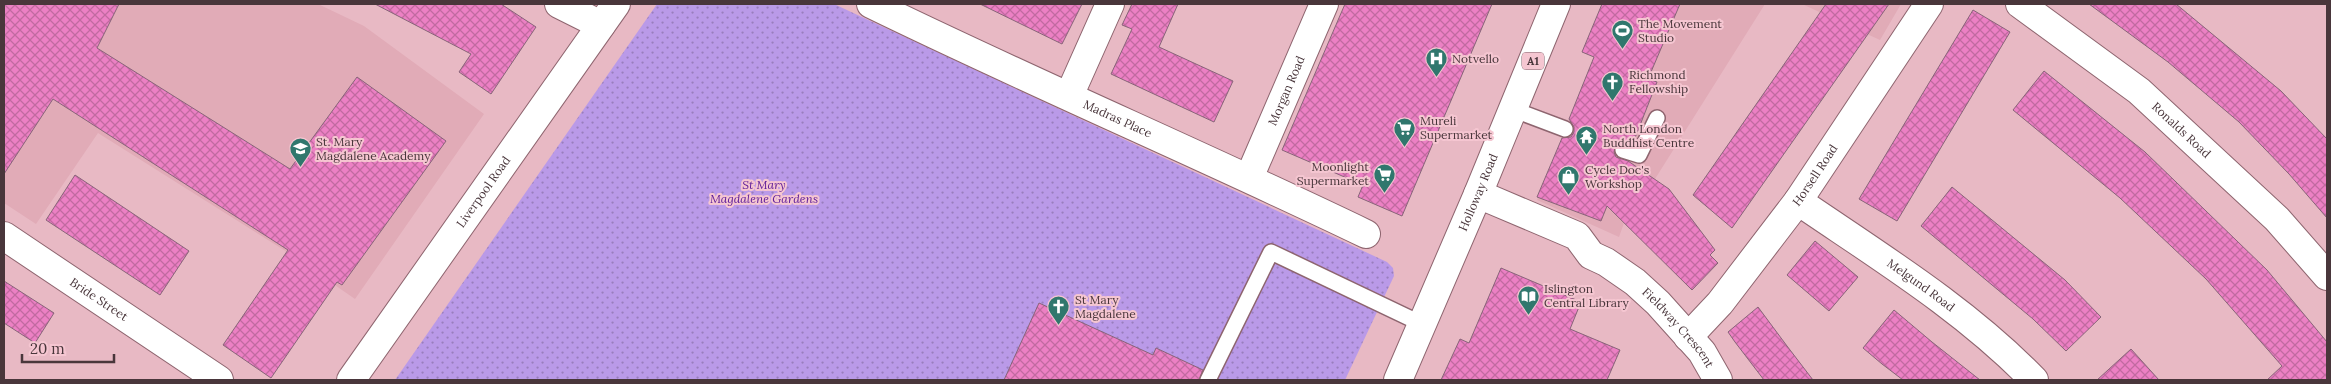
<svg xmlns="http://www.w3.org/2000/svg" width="2331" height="384" viewBox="0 0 2331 384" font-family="Lora,serif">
  <defs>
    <pattern id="park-dots" width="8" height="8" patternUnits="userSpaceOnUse" patternTransform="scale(1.25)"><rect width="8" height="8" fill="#ba9ae8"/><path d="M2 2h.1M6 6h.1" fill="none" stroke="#997ebd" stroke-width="1.8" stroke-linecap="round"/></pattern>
    <pattern id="building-cross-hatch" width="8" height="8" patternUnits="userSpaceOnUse" patternTransform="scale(1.25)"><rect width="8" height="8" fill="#ec80c4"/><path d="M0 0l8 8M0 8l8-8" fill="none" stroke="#c16aa0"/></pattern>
  </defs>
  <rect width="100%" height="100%" fill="#e8b9c4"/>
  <path fill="#e1abb7" d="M4,4H318L364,26L484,114L355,299L287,252L98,133L36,224L4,203Z
    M1622,4H1765L1655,179L1624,223L1619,237L1537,200Z
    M1802,4H1901L1880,40Z"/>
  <path fill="url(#park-dots)" d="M657,4H834L1387,262L1393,268L1394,276L1345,380H395Z"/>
  <path fill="url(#building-cross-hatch)" stroke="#886479" d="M4,4H119L97,48L290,169L357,77L446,141L342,285L337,282L271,378L223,345L288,250L53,99L4,174Z
    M375,4H501L536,27L491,94L459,72L471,54Z
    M980,4H1082L1062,44Z
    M1132,4H1178L1159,47L1233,81L1214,122L1111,74L1132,29L1122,25Z
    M1345,4H1492L1402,216L1358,197L1363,185L1282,150Z
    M1602,4H1680L1648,79L1657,82L1633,143L1620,141L1616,143L1614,152L1616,157L1628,161L1669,189L1715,250L1710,255L1718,263L1692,290L1607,206L1601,221L1537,197L1562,138L1571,137L1574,132V127L1569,119L1594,57L1582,52Z
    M1826,4H1889L1732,228L1693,195Z
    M2089,4H2176L2281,91L2327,139V218L2289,174L2239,122L2168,62Z
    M1973,10L2010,32L1897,221L1859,199Z
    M2044,71L2145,152L2267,270L2327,342V380H2267L2282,366L2206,279L2120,198L2013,110Z
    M75,175L189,251L160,295L46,220Z
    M1952,187L2065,280L2101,317L2066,351L2033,319L1921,226Z
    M1815,241L1858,277L1829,311L1787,275Z
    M1501,268L1581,302L1570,329L1620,350L1607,380H1441L1460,339L1469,343Z
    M4,281L54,313L35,343L4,323Z
    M1039,303L1153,355L1156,348L1203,370L1199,380H1004Z
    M1758,307L1787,346L1813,380H1764L1735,342L1728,332Z
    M1894,310L1932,342L1980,380H1903L1882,364L1863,348Z
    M2131,349L2159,380H2097Z"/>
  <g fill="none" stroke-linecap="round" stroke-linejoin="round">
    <defs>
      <path id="lane" d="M1512,109L1565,129
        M1623,150L1639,155L1657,118
        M1208,380L1271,252L1422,324"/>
      <g id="street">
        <path d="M559,4L601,25"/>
        <path id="s1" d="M871,4C1035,84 1202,155 1366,234"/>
        <path id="s2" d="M2020,4L2139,91L2277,219L2327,276"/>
        <path d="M1069,96L1110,4"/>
        <path id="s3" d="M1249,178L1324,4"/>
        <path id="s4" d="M1478,194L1577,236L1591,255L1606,262L1635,282L1658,303L1702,352L1718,380"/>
        <path id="s5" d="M1798,201C1880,257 1965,309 2034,380"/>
        <path id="s6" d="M4,236L219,380"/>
        <path id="s7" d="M1688,337L1720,303L1798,201L1929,4"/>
      </g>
      <g id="secondary">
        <path id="s8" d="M351,380L616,4"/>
      </g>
      <g id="highway">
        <path id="s9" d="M1398,380L1478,194L1556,4"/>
      </g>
    </defs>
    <use href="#lane" stroke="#8e656f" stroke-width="18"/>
    <use href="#street" stroke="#8e656f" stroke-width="30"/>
    <use href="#secondary" stroke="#8e656f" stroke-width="30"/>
    <use href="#highway" stroke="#8e656f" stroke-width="30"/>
    <use href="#lane" stroke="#fff" stroke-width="15"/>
    <use href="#street" stroke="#fff" stroke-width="28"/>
    <use href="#secondary" stroke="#fff" stroke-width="28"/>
    <use href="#highway" stroke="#fff" stroke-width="28"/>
  </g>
  <defs>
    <symbol id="stadium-pin" viewBox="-11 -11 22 30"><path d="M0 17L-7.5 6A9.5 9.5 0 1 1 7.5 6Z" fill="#30776d" stroke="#f5c6d1"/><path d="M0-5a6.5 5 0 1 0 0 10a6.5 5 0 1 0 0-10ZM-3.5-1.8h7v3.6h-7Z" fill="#fff"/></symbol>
    <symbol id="hospital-pin" viewBox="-11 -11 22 30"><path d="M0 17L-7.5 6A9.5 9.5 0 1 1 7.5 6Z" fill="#30776d" stroke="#f5c6d1"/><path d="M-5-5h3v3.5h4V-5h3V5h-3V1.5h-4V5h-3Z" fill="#fff"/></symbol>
    <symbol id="church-pin" viewBox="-11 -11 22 30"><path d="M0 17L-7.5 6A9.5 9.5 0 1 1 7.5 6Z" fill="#30776d" stroke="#f5c6d1"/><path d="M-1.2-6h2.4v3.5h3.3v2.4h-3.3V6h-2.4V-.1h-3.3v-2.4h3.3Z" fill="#fff"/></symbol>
    <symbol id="supermarket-pin" viewBox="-11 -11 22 30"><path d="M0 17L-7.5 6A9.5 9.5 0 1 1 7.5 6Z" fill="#30776d" stroke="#f5c6d1"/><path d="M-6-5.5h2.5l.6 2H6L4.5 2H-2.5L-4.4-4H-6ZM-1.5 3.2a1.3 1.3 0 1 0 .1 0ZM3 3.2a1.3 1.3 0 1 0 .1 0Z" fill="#fff"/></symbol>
    <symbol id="temple-pin" viewBox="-11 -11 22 30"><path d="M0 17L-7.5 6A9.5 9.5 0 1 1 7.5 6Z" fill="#30776d" stroke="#f5c6d1"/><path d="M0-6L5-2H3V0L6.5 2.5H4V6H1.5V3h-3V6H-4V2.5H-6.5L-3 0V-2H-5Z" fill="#fff"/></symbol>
    <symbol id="school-pin" viewBox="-11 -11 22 30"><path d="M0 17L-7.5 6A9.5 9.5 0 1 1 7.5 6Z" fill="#30776d" stroke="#f5c6d1"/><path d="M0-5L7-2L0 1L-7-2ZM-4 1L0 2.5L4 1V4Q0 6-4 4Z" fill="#fff"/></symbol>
    <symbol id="shop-pin" viewBox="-11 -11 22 30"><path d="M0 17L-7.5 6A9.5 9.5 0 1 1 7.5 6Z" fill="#30776d" stroke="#f5c6d1"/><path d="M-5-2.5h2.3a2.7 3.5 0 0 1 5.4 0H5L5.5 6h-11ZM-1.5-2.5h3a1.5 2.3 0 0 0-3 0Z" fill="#fff"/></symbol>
    <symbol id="library-pin" viewBox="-11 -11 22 30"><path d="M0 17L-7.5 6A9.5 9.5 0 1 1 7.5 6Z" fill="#30776d" stroke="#f5c6d1"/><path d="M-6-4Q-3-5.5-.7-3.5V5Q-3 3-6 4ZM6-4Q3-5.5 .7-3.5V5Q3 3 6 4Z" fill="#fff"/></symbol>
  </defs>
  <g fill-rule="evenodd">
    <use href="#stadium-pin" x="1610" y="18" width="25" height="34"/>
    <use href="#hospital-pin" x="1424" y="46" width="25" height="34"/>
    <use href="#church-pin" x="1600" y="70" width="25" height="34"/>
    <use href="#supermarket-pin" x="1392" y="116" width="25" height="34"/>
    <use href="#temple-pin" x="1574" y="124" width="25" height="34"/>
    <use href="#school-pin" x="288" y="136" width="25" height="34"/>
    <use href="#supermarket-pin" x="1372" y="162" width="25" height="34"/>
    <use href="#shop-pin" x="1556" y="164" width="25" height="34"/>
    <use href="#library-pin" x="1516" y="284" width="25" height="34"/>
    <use href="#church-pin" x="1046" y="294" width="25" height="34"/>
  </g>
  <g text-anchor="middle" stroke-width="4" stroke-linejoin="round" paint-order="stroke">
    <rect fill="#f5c6d1" stroke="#7d6168" stroke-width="1" x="1522" y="52.5" width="22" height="17" rx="4"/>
    <g font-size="11" font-weight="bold" fill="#49363b">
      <text x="1533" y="65">A1</text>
    </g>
    <g font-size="12" fill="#49363b" stroke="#f5c6d1" text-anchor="start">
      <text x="1638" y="28">The Movement<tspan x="1638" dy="14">Studio</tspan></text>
      <text x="1452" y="63">Notvello</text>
      <text x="1629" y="79">Richmond<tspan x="1629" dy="14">Fellowship</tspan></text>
      <text x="1420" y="125">Mureli<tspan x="1420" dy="14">Supermarket</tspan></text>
      <text x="1603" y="133">North London<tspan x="1603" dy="14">Buddhist Centre</tspan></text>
      <text x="316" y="146">St. Mary<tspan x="316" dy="14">Magdalene Academy</tspan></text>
      <text x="1369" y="171" text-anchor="end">Moonlight<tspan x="1369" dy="14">Supermarket</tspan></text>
      <text x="1585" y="174">Cycle Doc's<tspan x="1585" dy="14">Workshop</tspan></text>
      <text x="1544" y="293">Islington<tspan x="1544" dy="14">Central Library</tspan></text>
      <text x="1075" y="304">St Mary<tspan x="1075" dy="14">Magdalene</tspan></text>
    </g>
    <g font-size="12" fill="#49363b" stroke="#f5c6d1">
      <text dy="4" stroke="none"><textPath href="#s3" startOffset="95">Morgan Road</textPath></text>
      <text dy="4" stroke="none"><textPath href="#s1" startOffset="272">Madras Place</textPath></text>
      <text dy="4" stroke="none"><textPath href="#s2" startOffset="205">Ronalds Road</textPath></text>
      <text dy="4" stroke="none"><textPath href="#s7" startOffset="206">Horsell Road</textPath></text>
      <text dy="4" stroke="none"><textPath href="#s8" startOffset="230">Liverpool Road</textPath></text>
      <text dy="4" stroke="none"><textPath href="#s9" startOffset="204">Holloway Road</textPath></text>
      <text dy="4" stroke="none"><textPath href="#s5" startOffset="149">Melgund Road</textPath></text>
      <text dy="4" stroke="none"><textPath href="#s6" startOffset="114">Bride Street</textPath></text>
      <text dy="4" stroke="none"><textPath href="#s4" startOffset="246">Fieldway Crescent</textPath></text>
    </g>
    <g font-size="12" font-style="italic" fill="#601e99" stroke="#f5c6d1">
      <text x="764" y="189">St Mary<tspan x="764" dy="14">Magdalene Gardens</tspan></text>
    </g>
  </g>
  <rect width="2331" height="384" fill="none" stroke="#49363b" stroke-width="10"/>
  <path d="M22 354v8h92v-8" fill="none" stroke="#49363b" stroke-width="2.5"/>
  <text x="30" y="354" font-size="15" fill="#49363b" stroke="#f5c6d1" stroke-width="4" paint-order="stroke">20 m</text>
</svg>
